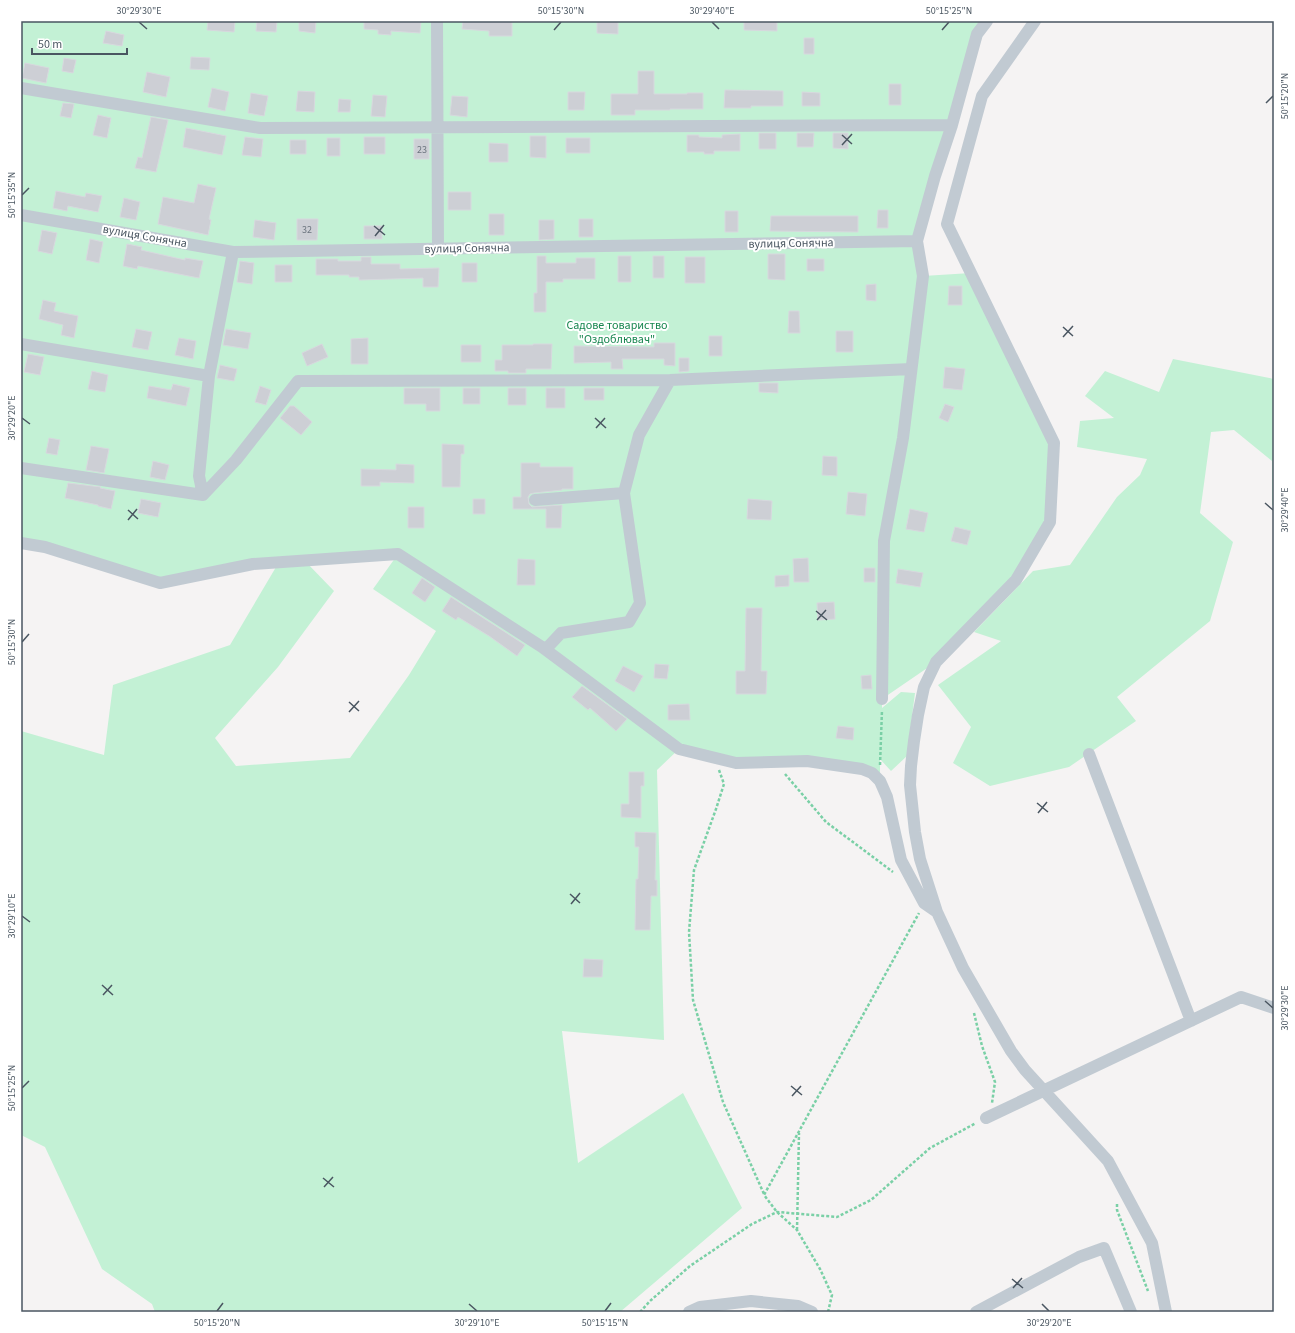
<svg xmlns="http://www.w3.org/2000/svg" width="1295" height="1333" viewBox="0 0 1295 1333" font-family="'Source Sans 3',sans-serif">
  <rect width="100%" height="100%" fill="#f5f3f3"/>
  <path fill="#c3f1d5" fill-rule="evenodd" d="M21,21H987L917,241L923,276L971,273L1054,443L1050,522L1016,580L936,662L882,699V708L901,692L915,693L907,756L891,771L880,759V781L862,769L736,763L679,749L657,770L664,1040L562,1031L578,1163L683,1093L742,1208L620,1312H155L152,1304L102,1269L45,1147L21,1135V731L104,755L113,685L230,645L279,562L160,583L21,543ZM398,554L373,589L436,631L409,675L350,758L236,766L215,738L278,667L334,591L305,561Z
    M1173,359L1274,379V506L1272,505V461L1234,430L1211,432L1200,513L1233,542L1210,621L1117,697L1136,721L1069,767L990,786L953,763L971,727L938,685L1001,641L974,632L1033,571L1070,565L1117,497L1140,475L1147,459L1077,447L1080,421L1114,418L1085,396L1105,371L1159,392Z"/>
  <path fill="#cdcfd5" stroke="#d7d9de" d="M208,21H235L234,32L207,30Z
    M257,21H277L276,32L256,31Z
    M299,21H316L315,33L299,31Z
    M364,21H421L420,33L391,31V35L378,34V30L364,29Z
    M463,21H512V36H489V31L462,29Z
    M597,21H618V34L597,33Z
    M744,21H777V31L744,30Z
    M106,31L124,35L122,46L103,43Z
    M804,38H814V54H804Z
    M191,57L210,58L209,70L190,69Z
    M64,58L76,60L73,73L62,71Z
    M25,63L49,68L46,83L22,78Z
    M638,71H654V94H687V93H703V109H670V110H635V115H611V94H638Z
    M147,72L170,77L166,97L143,92Z
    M889,84H901V105H889Z
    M212,88L229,92L225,111L208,107Z
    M725,90L783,91V106H751V108H724Z
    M298,91L315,92L314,112L296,111Z
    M568,92H585L584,110H568Z
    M802,92L820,93V106H802Z
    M251,93L268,96L264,116L248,113Z
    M373,95L387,96L385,117L371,116Z
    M452,96L468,97L467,117L450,115Z
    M339,99L351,100L350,112H338Z
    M63,103L74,104L71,118L60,116Z
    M98,115L111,118L107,138L93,135Z
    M151,117L168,120L156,172L135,168L138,157L142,158Z
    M186,128L226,136L222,155L183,147Z
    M759,133H776V149H759Z
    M797,133H814L813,147H797Z
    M833,133H848V149L833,148Z
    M740,134V151H714V154H704V152H687V135H699V137L722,138V135Z
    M530,136H546V158L530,157Z
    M245,137L263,139L261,157L242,155Z
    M364,137H385V154H364Z
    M327,138H340V156H327Z
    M566,138H590V153H566Z
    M414,139H429V159H414Z
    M290,140H306V154H290Z
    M489,143L508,144V162H489Z
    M198,184L216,188L209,219L211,220L208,235L158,224L163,197L194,203Z
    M56,191L85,197L86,193L102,196L98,212L68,206L67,211L53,208Z
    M448,192H471V210H448Z
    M124,198L140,202L136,220L120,217Z
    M878,210H888V228H877Z
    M725,211H738V232H725Z
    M489,214H504V235H489Z
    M771,216H858V232L770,231Z
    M297,219H318L317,240H297Z
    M579,219H593V237H579Z
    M255,220L276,223L274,240L253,237Z
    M539,220H554V239L539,240Z
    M364,226H382V239H364Z
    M42,230L57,233L52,254L38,251Z
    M90,239L103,242L99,263L86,260Z
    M127,244L142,247L141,250L185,260V258L203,261L199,278L138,266L137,269L123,266Z
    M768,254H785V280L768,279Z
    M537,256H546V263H576V258H595V279H563V282H546V312H534V293H537Z
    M618,256H631V282H618Z
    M653,256H664V278H653Z
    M361,257H371V264H400V269L439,268L438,287H423V278L359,280V277H349V275H316V259H338V261H361Z
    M685,257H705V283H685Z
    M807,259H824V271H807Z
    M240,261L254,263L252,284L237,282Z
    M462,263H477V282H462Z
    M275,265H292V282H275Z
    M876,284V301L866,300V285Z
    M949,286H962V305H948Z
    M43,300L56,303L54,311L78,316L74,338L61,335L63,325L39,319Z
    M789,311H799L800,333H788Z
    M136,329L152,332L148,350L132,347Z
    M226,329L251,333L248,349L223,345Z
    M836,331H853V352H836Z
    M709,336H722V356H709Z
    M179,338L196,341L193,359L175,355Z
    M368,338V364H351V339Z
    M654,343H675V366L664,365V359H622L623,369H611V362L574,363V346L654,347Z
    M322,344L328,357L307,366L302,353Z
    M533,344H552L551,369H526V373H508V371H495V360H502V345H533Z
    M461,345H481V362H461Z
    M28,354L44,357L40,375L24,372Z
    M679,358H689V371L679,372Z
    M220,365L237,369L234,381L217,378Z
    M945,367L965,369L962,390L943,388Z
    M92,371L108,375L105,392L88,389Z
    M759,383H778V393L759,392Z
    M173,384L190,388L186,406L147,398L149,386L171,390Z
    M260,386L271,390L266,405L255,402Z
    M404,388H440V411H426V404H404Z
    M463,388H480V404H463Z
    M508,388H526V405H508Z
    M546,388H565V408H546Z
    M584,388H604V400H584Z
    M945,404L954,407L948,422L939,418Z
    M290,406H294L312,422L301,435L280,418Z
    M49,438L60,440L57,455L46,453Z
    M442,444L464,445V454H461L460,487H442Z
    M91,446L109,449L104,473L86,470Z
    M823,456L837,457V476L822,475Z
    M153,461L169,465L165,480L150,477Z
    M521,463H540V467H573V489H562V490L534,493L530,494L528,497L529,504L532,507L562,505L561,528H546V509H513V497H521Z
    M396,464L414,465V483L380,482V486H361V469L396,470Z
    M68,483L101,487L100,488L115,491L111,509L98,506V505L65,498Z
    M848,492L867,494L865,516L846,514Z
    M141,499L161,503L158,517L138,513Z
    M473,499H485V514H473Z
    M748,499L772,501L771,520L747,519Z
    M408,507H424V528H408Z
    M910,509L928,513L924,532L906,529Z
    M955,527L971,531L967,545L951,541Z
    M808,558L809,582H794L793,559Z
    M518,559L535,560V585H517Z
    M864,568H875V582H864Z
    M898,569L923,573L920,587L896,583Z
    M789,575V586L775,587V576Z
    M422,578L435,587L425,602L412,593Z
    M451,597L525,645L517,656L489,636L458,617L456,620L442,611Z
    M834,602L835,619L818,620L817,603Z
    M746,608H762L761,671H767L766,694H736V671H745Z
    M655,664L669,665L667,679L654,678Z
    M623,666L643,676L634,692L615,681Z
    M871,675L872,689H862L861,676Z
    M582,686L627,719L616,731L590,708L588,710L572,697Z
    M689,704L690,720H668V705Z
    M838,726L854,728L853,740L836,738Z
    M629,772H644V786H641V818L621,817V804H629Z
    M635,832L656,833L655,880H657V896H651L650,930H635L636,879H638L639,847H635Z
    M584,959L603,960L602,977H583Z"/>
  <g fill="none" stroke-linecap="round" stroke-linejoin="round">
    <path stroke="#7ad0a6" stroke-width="2.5" stroke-dasharray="3 2" stroke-linecap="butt" d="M880,765L882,710
      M719,770L724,784L716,809L694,870L689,932L693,1000L723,1102L764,1194
      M785,774L826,822L893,872
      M974,1013L982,1046L995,1082L992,1103
      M1117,1204V1210L1148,1291
      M797,1230L799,1133
      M640,1312L650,1301L690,1266L752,1224L777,1212L837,1217L871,1200L930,1148L976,1123
      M828,1312L832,1295L820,1269L797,1230L777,1212L764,1195L919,913"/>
    <path stroke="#c1cad2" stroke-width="12" d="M437,21L438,248
      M21,88L260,128L952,125
      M21,215L233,252L917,241
      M21,344L209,376
      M21,468L203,495L236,460L298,381L670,380L911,369
      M203,495L199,476L209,376L233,252
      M535,500L624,493
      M21,543L45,547L160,583L253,564L398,554L542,647L679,749L736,763L807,761L862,769L872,773L880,781L887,797L901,860L924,903L937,912L963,968L1011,1051L1025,1070L1108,1161L1152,1243L1166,1312
      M546,649L561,633L629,622L640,603L624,493L639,435L670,380
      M882,699L884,541L903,438L923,276L917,241L935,176L952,125L977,34L987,21
      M1089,754L1191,1021
      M937,912L920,859L915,832L910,785L911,766L914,741L918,715L924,687L936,662L1016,580L1050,522L1054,443L947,224L982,96L1035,21
      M986,1118L1241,997L1274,1008
      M689,1312L700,1307L751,1301L798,1306L812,1312
      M976,1312L1079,1257L1104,1248L1131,1312"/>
  </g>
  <path fill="none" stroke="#4a5661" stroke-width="1.5" d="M139,22L147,29M712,22L719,29M554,30L561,22M942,30L949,22M1266,103L1273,96M842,135L852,144M842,145L852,134M22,195L29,188M374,226L385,235M375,236L384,225M1063,327L1073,336M1063,337L1073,326M22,418L30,424M595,418L606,428M596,428L605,418M1265,503L1273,510M128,510L138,519M128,520L137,509M816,611L827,620M817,620L826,610M22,642L29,634M349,702L359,711M349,712L359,701M1037,803L1048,812M1038,813L1047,802M570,894L580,903M571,904L580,893M22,916L30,922M102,985L113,995M103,995L112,985M1265,1001L1273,1008M791,1086L802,1095M22,1088L29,1081M792,1096L801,1086M323,1178L334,1187M324,1187L333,1177M1012,1279L1023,1288M1013,1288L1022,1278M469,1304L477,1311M1042,1304L1049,1311M217,1311L223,1303M605,1311L611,1303"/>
  <g text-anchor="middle" stroke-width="4" stroke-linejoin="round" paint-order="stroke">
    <g font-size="10" fill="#6b747e">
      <text x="422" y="153">23</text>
      <text x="307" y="233">32</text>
    </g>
    <g font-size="12" fill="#4a5661" stroke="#fff">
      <text transform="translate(145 236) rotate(10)" y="4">вулиця Сонячна</text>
      <text transform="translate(791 243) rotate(-1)" y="4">вулиця Сонячна</text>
      <text transform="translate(467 248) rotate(-1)" y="4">вулиця Сонячна</text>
    </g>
    <g font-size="12" fill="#17864f" stroke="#fff">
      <text x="617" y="329">Садове товариство<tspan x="617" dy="14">"Оздоблювач"</tspan></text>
    </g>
  </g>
  <rect width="1295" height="1333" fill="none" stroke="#ffffff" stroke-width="44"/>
  <path d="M32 48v6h95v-6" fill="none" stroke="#4a5661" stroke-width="2"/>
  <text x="38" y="48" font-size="12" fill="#4a5661" stroke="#ffffff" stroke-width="3" paint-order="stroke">50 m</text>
  <rect x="22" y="22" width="1251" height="1289" fill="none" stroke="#4a5661" stroke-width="1.5"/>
  <g font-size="10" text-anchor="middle" fill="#4a5661">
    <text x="139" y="14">30°29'30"E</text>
    <text x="561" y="14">50°15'30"N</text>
    <text x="712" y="14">30°29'40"E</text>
    <text x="949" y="14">50°15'25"N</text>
    <text transform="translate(1284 96) rotate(-90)" y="4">50°15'20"N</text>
    <text transform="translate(11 195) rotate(-90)" y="4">50°15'35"N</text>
    <text transform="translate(11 418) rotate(-90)" y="4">30°29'20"E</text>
    <text transform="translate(1284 510) rotate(-90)" y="4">30°29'40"E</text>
    <text transform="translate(11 642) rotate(-90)" y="4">50°15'30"N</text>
    <text transform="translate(11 916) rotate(-90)" y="4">30°29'10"E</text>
    <text transform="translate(1284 1008) rotate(-90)" y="4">30°29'30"E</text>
    <text transform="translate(11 1088) rotate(-90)" y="4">50°15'25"N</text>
    <text x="217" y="1326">50°15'20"N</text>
    <text x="477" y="1326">30°29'10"E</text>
    <text x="605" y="1326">50°15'15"N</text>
    <text x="1049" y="1326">30°29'20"E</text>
  </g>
</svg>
